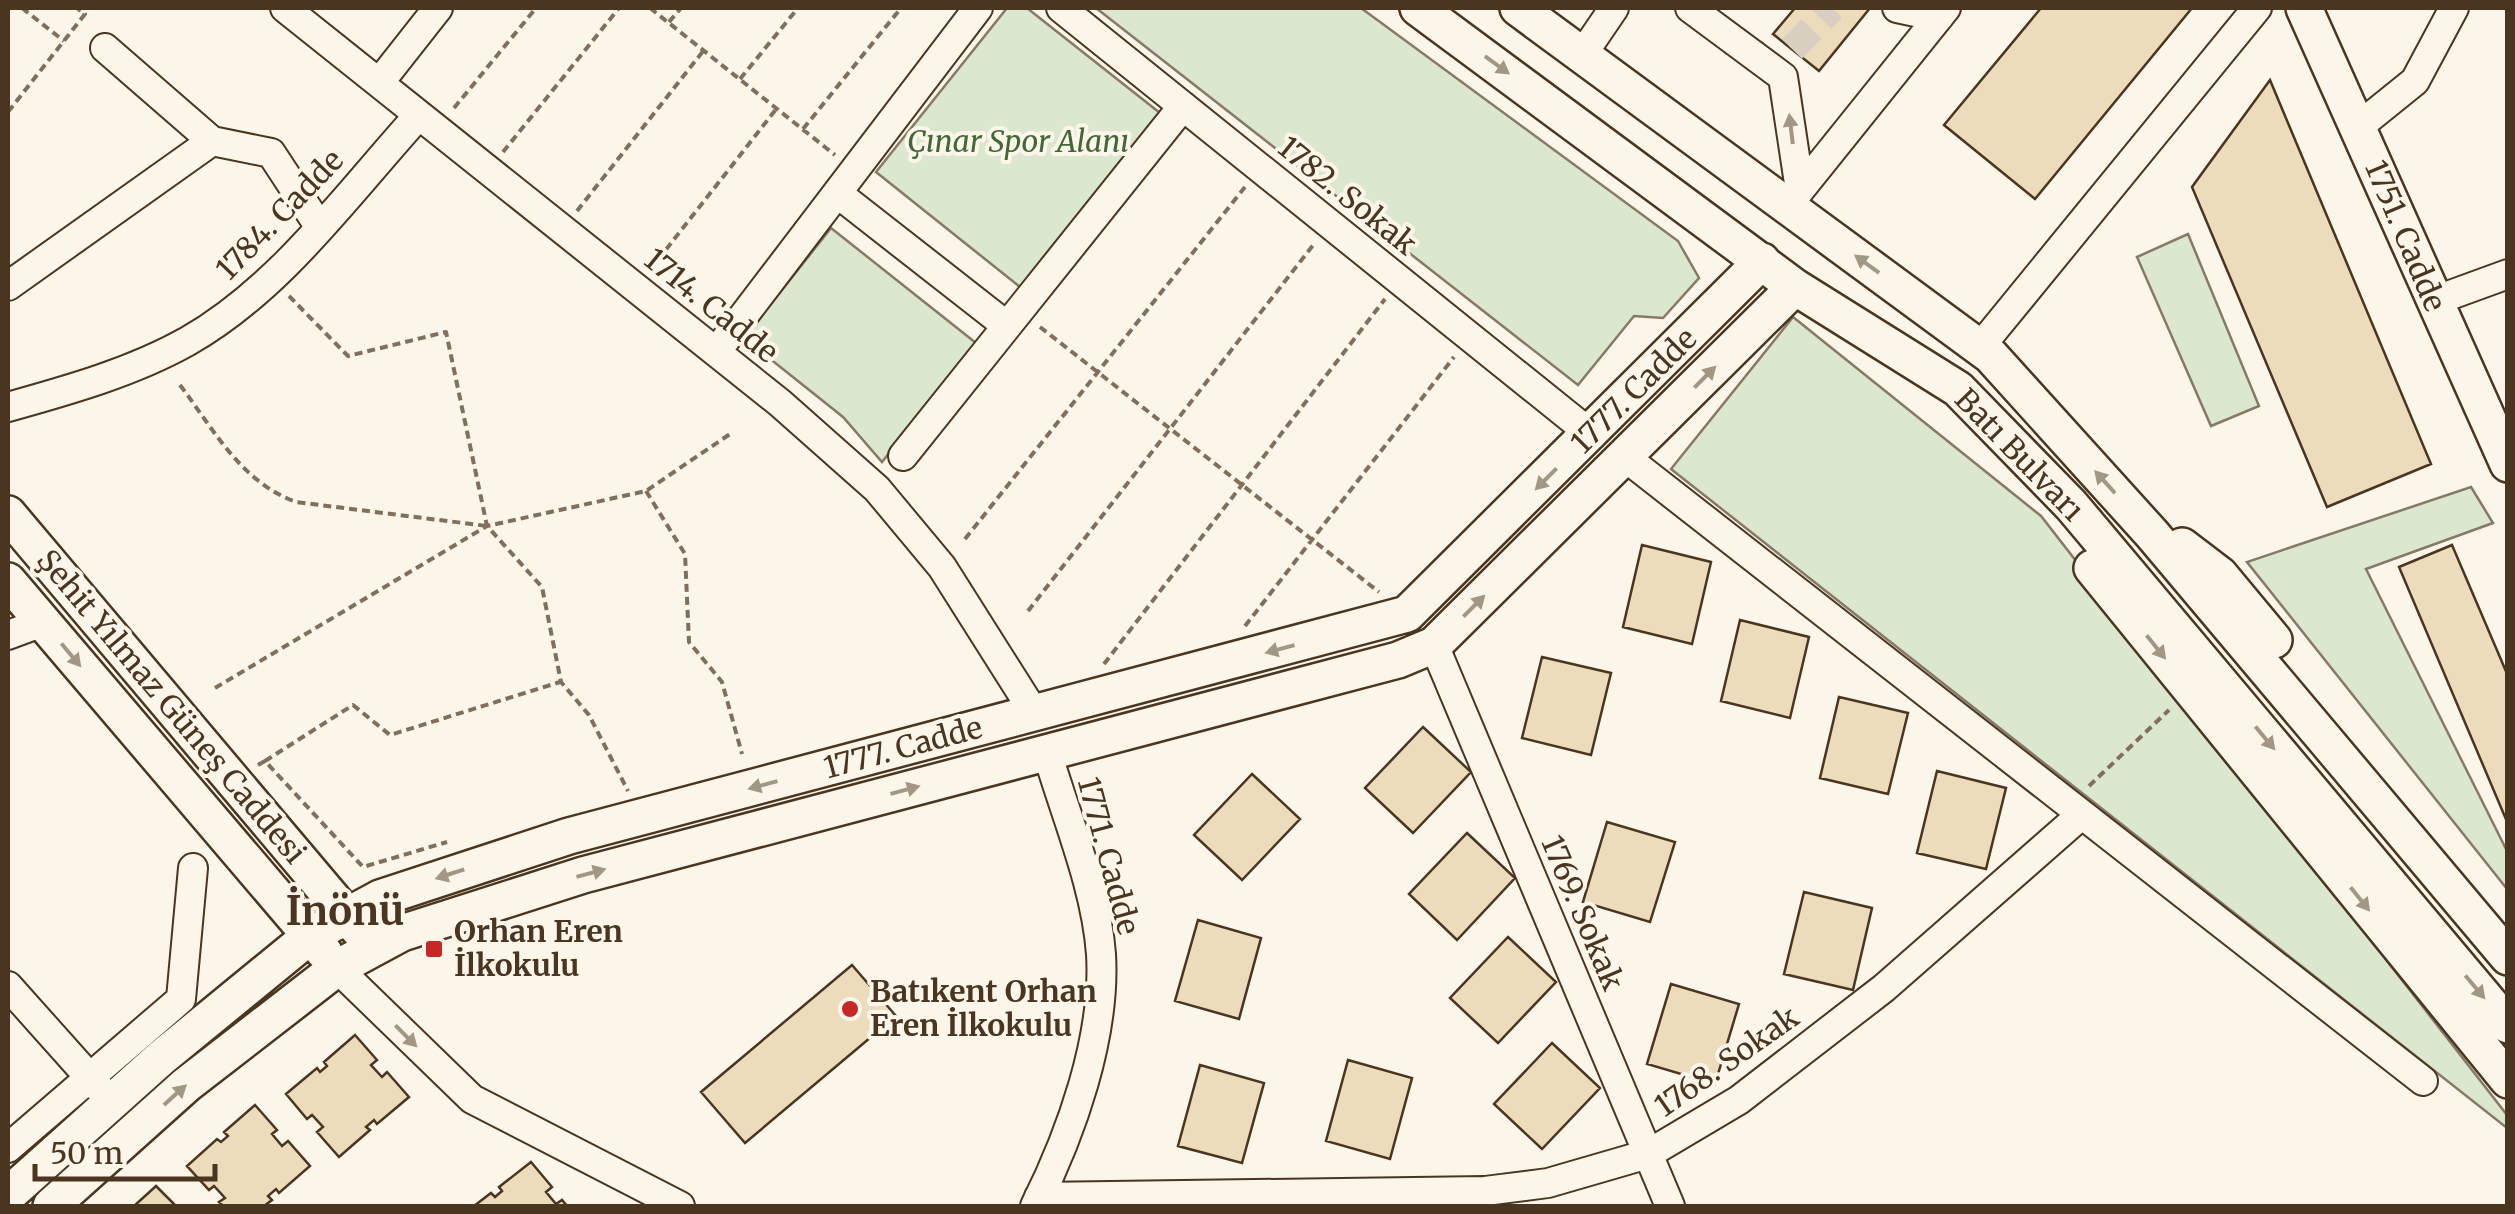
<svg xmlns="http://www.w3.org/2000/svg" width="2515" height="1214" viewBox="0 0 2515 1214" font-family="Merriweather,serif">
  <rect width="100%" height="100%" fill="#fbf6e9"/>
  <path fill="#dce7d0" stroke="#887966" stroke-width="2.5" d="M1007,8H1027L1160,113L1020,287L876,172Z
    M1096,8H1361L1678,241L1699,278L1663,318L1634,316L1578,385Z
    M831,228L976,343L882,462L843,417L744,338Z
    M2188,234L2259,406L2211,426L2137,257Z
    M1793,317L2041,516L2507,1115V1128L1671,469Z
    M2471,487L2493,523L2366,569L2507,851V889L2247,562Z"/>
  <path fill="#ecdcbc" stroke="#4a3520" stroke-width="2.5" d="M1795,8H1870L1819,71L1773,34Z
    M2041,8H2192L2035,199L1944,125Z
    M2270,80L2431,464L2327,507L2192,187Z
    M1642,545L1711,562L1692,644L1623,627Z
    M2452,545L2508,676V824L2399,567Z
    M1740,620L1809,637L1790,718L1721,701Z
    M1542,657L1611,673L1591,755L1522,738Z
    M1839,697L1908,713L1888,794L1820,778Z
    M1423,727L1471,772L1413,833L1365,788Z
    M1937,771L2006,788L1986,869L1917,853Z
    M1252,774L1300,819L1242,880L1194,835Z
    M1607,822L1675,842L1650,922L1583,902Z
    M1467,833L1515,878L1457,940L1409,894Z
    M1804,892L1872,908L1853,990L1784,974Z
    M1198,920L1261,938L1239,1019L1175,1001Z
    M1508,937L1556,982L1498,1043L1450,998Z
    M852,965L896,1016L745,1143L701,1092Z
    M1671,984L1739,1004L1715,1084L1647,1064Z
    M355,1035L377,1060L371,1065L382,1077L387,1072L409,1097L377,1124L374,1120L366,1127L370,1130L339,1157L317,1132L323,1127L312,1115L307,1119L286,1094L317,1068L320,1072L327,1066L324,1062Z
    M1552,1043L1600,1088L1542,1149L1494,1104Z
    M1348,1060L1412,1078L1390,1159L1326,1141Z
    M1200,1065L1264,1083L1242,1163L1178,1146Z
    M255,1105L277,1130L272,1134L282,1146L288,1141L310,1166L279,1193L276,1189L268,1196L272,1200L264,1206H223L219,1202L225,1198L214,1186L209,1190L187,1166L217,1139L221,1142L228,1136L224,1132Z
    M531,1162L552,1187L546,1192L556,1204L562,1200L567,1206H474L491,1193L495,1197L502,1191L499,1187Z
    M156,1186L176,1206H134Z"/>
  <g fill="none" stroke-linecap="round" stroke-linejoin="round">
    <path stroke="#d8cfc1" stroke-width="28" stroke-dasharray="28 14" stroke-linecap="butt" d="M1792,49L1832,8"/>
    <defs>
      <path id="minor" d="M285,8L780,403L877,489L942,567L1035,714
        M1061,8L1592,435
        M1690,8L1783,77L1800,190
        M1897,8L1939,17
        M105,48L212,141L271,153L319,226
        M1582,55L1614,8
        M379,83L438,8
        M2358,127L2415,81L2454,8
        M837,193L1007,326
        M1787,206L1946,8
        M8,286L212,141
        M2434,301L2508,274
        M1980,347L2257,8
        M716,352L978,8
        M8,407C69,390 133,372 188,341C281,288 348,193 419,115
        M903,456L1183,106
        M1625,457L2423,1081
        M8,635L43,622
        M1434,645L1670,1206
        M337,968L472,1099L680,1206
        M8,986L100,1089
        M8,1148L181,999L193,868
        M1039,1197L1485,1191L1548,1183L1648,1154L1739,1100L1884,988L2080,816
        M1035,1206C1071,1134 1106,1037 1101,954C1096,886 1066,817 1047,752"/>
      <path id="major" d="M1418,8L1795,287L1958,389L2071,505L2508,1025
        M1518,8L1991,356L2152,534L2508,957
        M2304,8L2508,464
        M8,514L359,930
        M2182,546L2220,575L2274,640
        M2092,568L2508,1080
        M8,581L324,952
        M8,1195L161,1058L310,936L380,898L569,836L1407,614L1762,261
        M51,1206L186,1085L337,968L402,933L583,875L1398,660L1434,645L1795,287"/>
    </defs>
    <use href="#minor" stroke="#4a3520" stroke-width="32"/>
    <use href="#major" stroke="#4a3520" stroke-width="40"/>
    <path stroke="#7f6f5c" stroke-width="4" stroke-dasharray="8 5" stroke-linecap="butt" d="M22,8L64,41
      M650,8L835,155
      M669,22L681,8
      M740,79L798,8
      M454,108L536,8
      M8,112L85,14L77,8
      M803,129L901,8
      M503,152L619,8
      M577,211L704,50
      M650,270L777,108
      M289,296L348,356L446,332L487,526L542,587L561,682L589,715L628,791
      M1040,327L1379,592
      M180,385C214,430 241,482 296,502L487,526
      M646,491L685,554L689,642L722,682L742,754
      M965,539L1245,187
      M1028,611L1314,244
      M1245,626L1454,357
      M1104,664L1385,299
      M215,688L487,526L646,491L730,434
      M265,761L353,705L390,735L560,682
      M258,765L265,761L363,867L447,842
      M2089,786L2169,710"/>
    <use href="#minor" stroke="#fbf6e9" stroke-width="28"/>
    <use href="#major" stroke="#fbf6e9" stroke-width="35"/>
  </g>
  <defs><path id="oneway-solid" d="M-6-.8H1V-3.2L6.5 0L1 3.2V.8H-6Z" transform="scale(2.5)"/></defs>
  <g fill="#a29684">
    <use href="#oneway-solid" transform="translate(1497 65) rotate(36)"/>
    <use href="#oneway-solid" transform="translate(1791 129) rotate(-97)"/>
    <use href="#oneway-solid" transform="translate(1867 264) rotate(-144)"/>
    <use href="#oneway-solid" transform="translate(1705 377) rotate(-45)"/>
    <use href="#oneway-solid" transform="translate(1546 479) rotate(135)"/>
    <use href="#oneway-solid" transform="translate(2105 482) rotate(-132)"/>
    <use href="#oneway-solid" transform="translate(1474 606) rotate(-45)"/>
    <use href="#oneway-solid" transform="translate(2156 647) rotate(51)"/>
    <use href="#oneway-solid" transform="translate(1280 649) rotate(165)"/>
    <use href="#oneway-solid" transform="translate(71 655) rotate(50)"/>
    <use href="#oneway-solid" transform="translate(2265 738) rotate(50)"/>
    <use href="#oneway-solid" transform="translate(763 785) rotate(165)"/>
    <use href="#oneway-solid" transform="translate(905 790) rotate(-15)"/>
    <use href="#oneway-solid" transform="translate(591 873) rotate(-15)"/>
    <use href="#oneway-solid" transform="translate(450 874) rotate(162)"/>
    <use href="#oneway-solid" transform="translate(2360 899) rotate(51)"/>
    <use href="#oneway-solid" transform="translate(2475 987) rotate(50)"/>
    <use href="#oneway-solid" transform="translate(406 1036) rotate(45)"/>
    <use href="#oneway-solid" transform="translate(175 1095) rotate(-42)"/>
  </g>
  <g fill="#c62828" stroke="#fbf6e9" stroke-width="4">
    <rect x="424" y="939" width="20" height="20" rx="5"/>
    <circle cx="850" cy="1009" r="10"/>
  </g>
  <g text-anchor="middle" stroke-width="8" stroke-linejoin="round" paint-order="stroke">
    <g font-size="30" font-style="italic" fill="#436837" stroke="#fbf6e9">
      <text x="1018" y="152">Çınar Spor Alanı</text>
    </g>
    <g font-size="30" fill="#4a3520" stroke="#fbf6e9">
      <text transform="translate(1347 196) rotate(39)" y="10">1782. Sokak</text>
      <text transform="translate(280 215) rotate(-46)" y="10">1784. Cadde</text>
      <text transform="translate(2405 236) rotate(67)" y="10">1751. Cadde</text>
      <text transform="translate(711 306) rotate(39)" y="10">1714. Cadde</text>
      <text transform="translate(1634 391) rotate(-45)" y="10">1777. Cadde</text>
      <text transform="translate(2019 455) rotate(46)" y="10">Batı Bulvarı</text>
      <text transform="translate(171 707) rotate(50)" y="10">Şehit Yılmaz Güneş Caddesi</text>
      <text transform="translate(903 748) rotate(-15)" y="10">1777. Cadde</text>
      <text transform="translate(1108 856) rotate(75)" y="10">1771. Cadde</text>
      <text transform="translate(1582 913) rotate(67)" y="10">1769. Sokak</text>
      <text transform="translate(1727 1062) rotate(-35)" y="10">1768. Sokak</text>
    </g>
    <g font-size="30" font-weight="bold" fill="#4a3520" stroke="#fbf6e9" text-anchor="start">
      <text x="454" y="942">Orhan Eren<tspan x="454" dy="34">İlkokulu</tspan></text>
      <text x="870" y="1002">Batıkent Orhan<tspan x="870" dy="34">Eren İlkokulu</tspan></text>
    </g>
    <g font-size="40" font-weight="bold" fill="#4a3520" stroke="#fbf6e9">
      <text x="345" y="925">İnönü</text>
    </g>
  </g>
  <rect width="2515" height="1214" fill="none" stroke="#4a3520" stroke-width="20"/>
  <path d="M35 1164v15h180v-15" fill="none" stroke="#4a3520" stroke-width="5"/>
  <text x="50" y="1164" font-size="30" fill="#4a3520" stroke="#fbf6e9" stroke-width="8" paint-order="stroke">50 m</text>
</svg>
